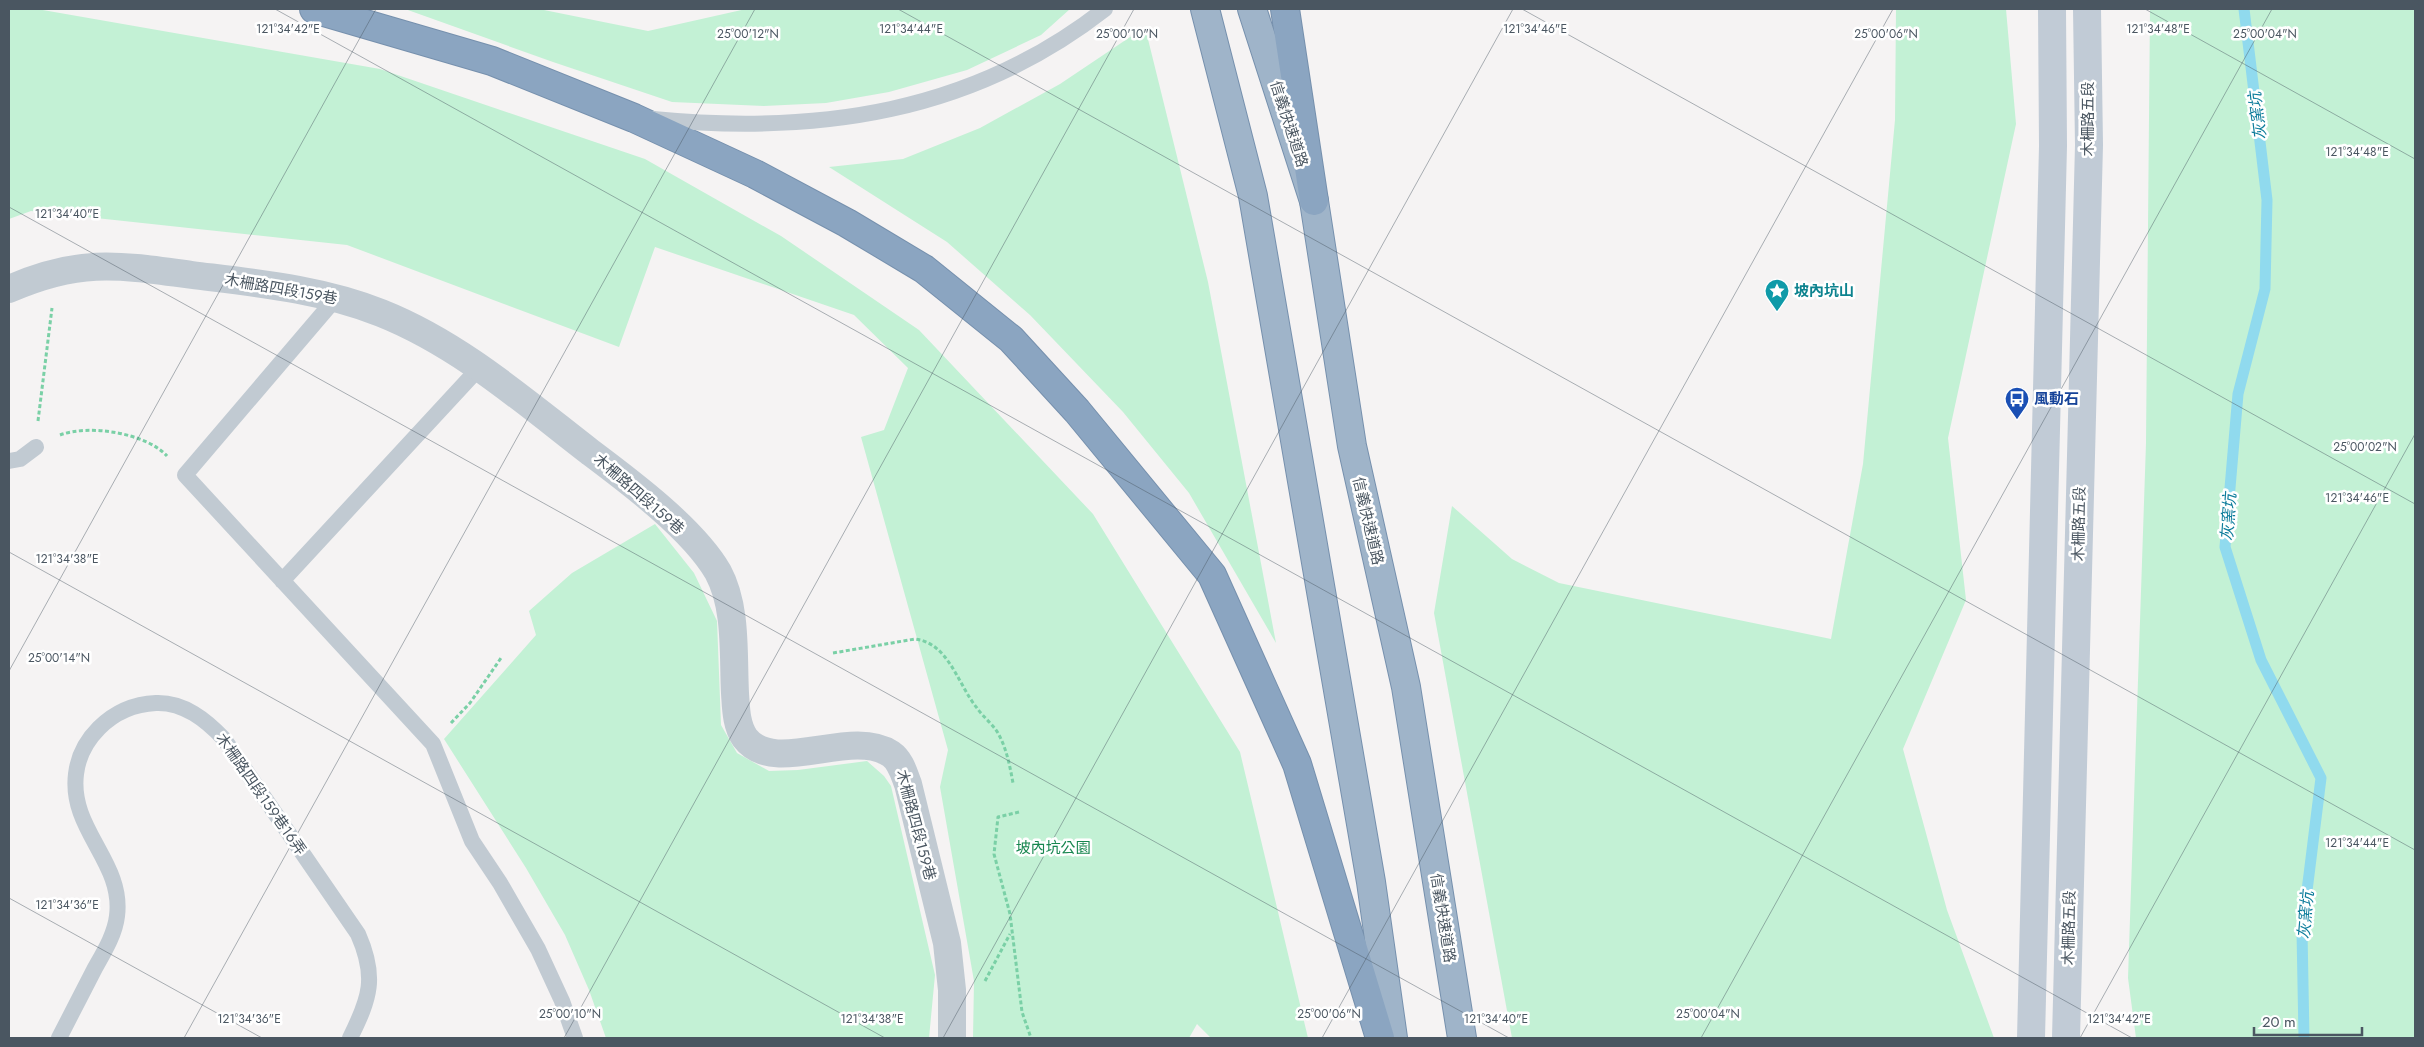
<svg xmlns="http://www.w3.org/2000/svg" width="2424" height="1047" viewBox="0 0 2424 1047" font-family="Jost,'Noto Sans TC',sans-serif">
  <rect width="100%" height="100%" fill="#f5f3f3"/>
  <path fill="#c3f1d5" d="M9,9H37L380,69L645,159L781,236L919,330L1093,514L1240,752L1308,1038H1211L1197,1024L1189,1038H973L974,981L940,787L948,750L861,437L884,430L908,368L854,315L655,247L619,347L347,245L31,211L9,219Z
    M405,9H539L648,31L746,9H1070L1041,35L967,70L889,92L826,103L764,106L672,102L553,62Z
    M1896,9H2006L2016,124L1948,438L1966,600L1903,749L1947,910L1994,1038H1512L1434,613L1452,506L1512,559L1559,583L1831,639L1863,464L1895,120Z
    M2150,9H2415V1038H2136L2128,978L2146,443Z
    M1145,27L1208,282L1276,643L1189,493L1123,412L1030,315L947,242L829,167L903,159L980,128L1060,84Z
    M655,524L694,573L717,621L721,725L737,753L769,771L798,770L867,761L884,776L891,786L935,975L929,1038H606L589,990L565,935L526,868L444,739L536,635L529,611L572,573Z"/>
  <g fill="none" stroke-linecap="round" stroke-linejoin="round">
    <path stroke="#90daee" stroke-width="11" d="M2244,9L2267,200L2265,289L2238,394L2225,547L2261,660L2321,778L2302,931L2304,1038"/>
    <defs>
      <path id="trunk" d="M1205,9L1253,196L1371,882L1393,1038
        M1252,9L1314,201L1352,446L1406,687L1462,1038"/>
      <path id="motorway" d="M314,9L492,61L634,118L755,174L847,223L924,269L1011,339L1077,411L1212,575L1297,764L1380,1038
        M1285,9L1314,201"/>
    </defs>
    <use href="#trunk" stroke="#7690ad" stroke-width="30"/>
    <use href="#motorway" stroke="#7690ad" stroke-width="30"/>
    <path stroke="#7ad0a6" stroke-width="3" stroke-dasharray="4 2.5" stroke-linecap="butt" d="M38,421L52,308
      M60,435C89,424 146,433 167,456
      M833,653L915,639C949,643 958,685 977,708C983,717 994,725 999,735C1007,750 1010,767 1013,783
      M451,723L470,703L501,658
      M1019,812L998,817L994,854L1010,914L1022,1012L1031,1038
      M985,981L1010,934"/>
    <path stroke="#c1cad2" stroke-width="16" d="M653,119C818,135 972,113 1105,9
      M336,298L185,475L433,744L472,841L500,883L538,949L562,1001L575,1038
      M9,461L20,459L36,447
      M282,581L480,367
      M59,1038C71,1015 83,991 95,968C104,952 115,934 117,916C124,862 69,830 76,774C78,757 86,741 99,728C114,713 134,704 156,703C184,702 206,720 224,739L358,934C377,977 370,998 350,1038"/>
    <path stroke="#c1cad2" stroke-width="28" d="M9,289C80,258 118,265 192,275C256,283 321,289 381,313C459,344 524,401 590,452C630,482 693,529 718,572C737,607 733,654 735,693C736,708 736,725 745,738C775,777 850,727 891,754C901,761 904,774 908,784L947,943L952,990V1038"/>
    <path stroke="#c1cbd6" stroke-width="28" d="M2031,1038L2053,146L2052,9
      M2066,1038L2089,145L2087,9"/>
    <use href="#trunk" stroke="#9fb4c9" stroke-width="28"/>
    <use href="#motorway" stroke="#8ba5c1" stroke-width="28"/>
  </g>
  <path fill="none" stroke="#4a5661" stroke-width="1" stroke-opacity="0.45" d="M275,9L2132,1038M898,9L2415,850M1522,9L2415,504M2145,9L2415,159M9,207L1509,1038M9,552L885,1038M9,671L376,9M9,898L262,1038M184,1038L755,9M564,1038L1134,9M943,1038L1513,9M1322,1038L1893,9M1701,1038L2272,9M2080,1038L2415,434"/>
  <defs>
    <symbol id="sight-pin" viewBox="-11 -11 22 30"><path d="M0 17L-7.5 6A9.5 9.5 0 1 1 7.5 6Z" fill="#0f9aa8" stroke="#fff"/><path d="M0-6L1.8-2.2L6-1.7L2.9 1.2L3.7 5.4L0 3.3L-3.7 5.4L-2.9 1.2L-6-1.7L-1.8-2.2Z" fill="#fff"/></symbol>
    <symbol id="bus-pin" viewBox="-11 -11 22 30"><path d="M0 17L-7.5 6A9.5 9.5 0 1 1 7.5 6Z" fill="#1a4fb4" stroke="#fff"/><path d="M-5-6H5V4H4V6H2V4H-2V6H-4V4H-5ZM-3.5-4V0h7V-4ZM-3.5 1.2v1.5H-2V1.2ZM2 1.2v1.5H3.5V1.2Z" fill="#fff"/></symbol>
  </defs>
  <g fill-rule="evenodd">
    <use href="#sight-pin" x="1763" y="277" width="28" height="38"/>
    <use href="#bus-pin" x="2003" y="385" width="28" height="38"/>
  </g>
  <g text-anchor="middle" stroke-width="5" stroke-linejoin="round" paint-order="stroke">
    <g font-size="15" fill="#4a5661" stroke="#fff">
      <text transform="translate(2088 119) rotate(-90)" y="5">木柵路五段</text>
      <text transform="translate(1289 124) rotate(72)" y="5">信義快速道路</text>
      <text transform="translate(281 289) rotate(10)" y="5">木柵路四段159巷</text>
      <text transform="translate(639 494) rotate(41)" y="5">木柵路四段159巷</text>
      <text transform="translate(1368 521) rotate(77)" y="5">信義快速道路</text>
      <text transform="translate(2079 524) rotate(-89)" y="5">木柵路五段</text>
      <text transform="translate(261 794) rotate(55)" y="5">木柵路四段159巷16弄</text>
      <text transform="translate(916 825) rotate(75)" y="5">木柵路四段159巷</text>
      <text transform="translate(1443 918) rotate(81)" y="5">信義快速道路</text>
      <text transform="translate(2069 928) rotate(-89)" y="5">木柵路五段</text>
    </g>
    <g font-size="15" font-weight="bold" fill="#0d838f" stroke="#fff" text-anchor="start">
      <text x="1794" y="296">坡內坑山</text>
    </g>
    <g font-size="15" font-weight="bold" fill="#164399" stroke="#fff" text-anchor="start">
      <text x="2034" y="404">風動石</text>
    </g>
    <g font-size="15" fill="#17864f" stroke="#fff">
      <text x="1053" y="853">坡內坑公園</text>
    </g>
    <g font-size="16" font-style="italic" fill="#0c7c9b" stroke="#fff">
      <text transform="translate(2257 116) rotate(-97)" y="6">灰窯坑</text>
      <text transform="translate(2228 517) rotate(-86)" y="6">灰窯坑</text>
      <text transform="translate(2305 915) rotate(-85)" y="6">灰窯坑</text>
    </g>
  </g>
  <g font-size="12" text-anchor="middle" fill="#4a5661" stroke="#fff" stroke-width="5" stroke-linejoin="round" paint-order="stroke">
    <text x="288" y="33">121°34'42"E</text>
    <text x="911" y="33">121°34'44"E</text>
    <text x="1535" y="33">121°34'46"E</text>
    <text x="2158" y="33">121°34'48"E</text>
    <text x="748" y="38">25°00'12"N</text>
    <text x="1127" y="38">25°00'10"N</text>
    <text x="1886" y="38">25°00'06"N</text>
    <text x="2265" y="38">25°00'04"N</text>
    <text x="2357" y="156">121°34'48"E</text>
    <text x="67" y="218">121°34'40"E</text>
    <text x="2365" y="451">25°00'02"N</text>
    <text x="2357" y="502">121°34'46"E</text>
    <text x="67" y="563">121°34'38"E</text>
    <text x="59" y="662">25°00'14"N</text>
    <text x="2357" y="847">121°34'44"E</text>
    <text x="67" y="909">121°34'36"E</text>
    <text x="570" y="1018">25°00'10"N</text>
    <text x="1329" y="1018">25°00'06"N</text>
    <text x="1708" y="1018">25°00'04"N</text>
    <text x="249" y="1023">121°34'36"E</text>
    <text x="872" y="1023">121°34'38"E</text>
    <text x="1496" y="1023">121°34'40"E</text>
    <text x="2119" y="1023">121°34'42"E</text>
  </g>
  <rect width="2424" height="1047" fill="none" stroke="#4a5661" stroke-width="20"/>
  <path d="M2254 1027v8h108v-8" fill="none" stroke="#4a5661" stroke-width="2.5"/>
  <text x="2262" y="1027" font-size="15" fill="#4a5661" stroke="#ffffff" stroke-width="4" paint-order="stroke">20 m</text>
</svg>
